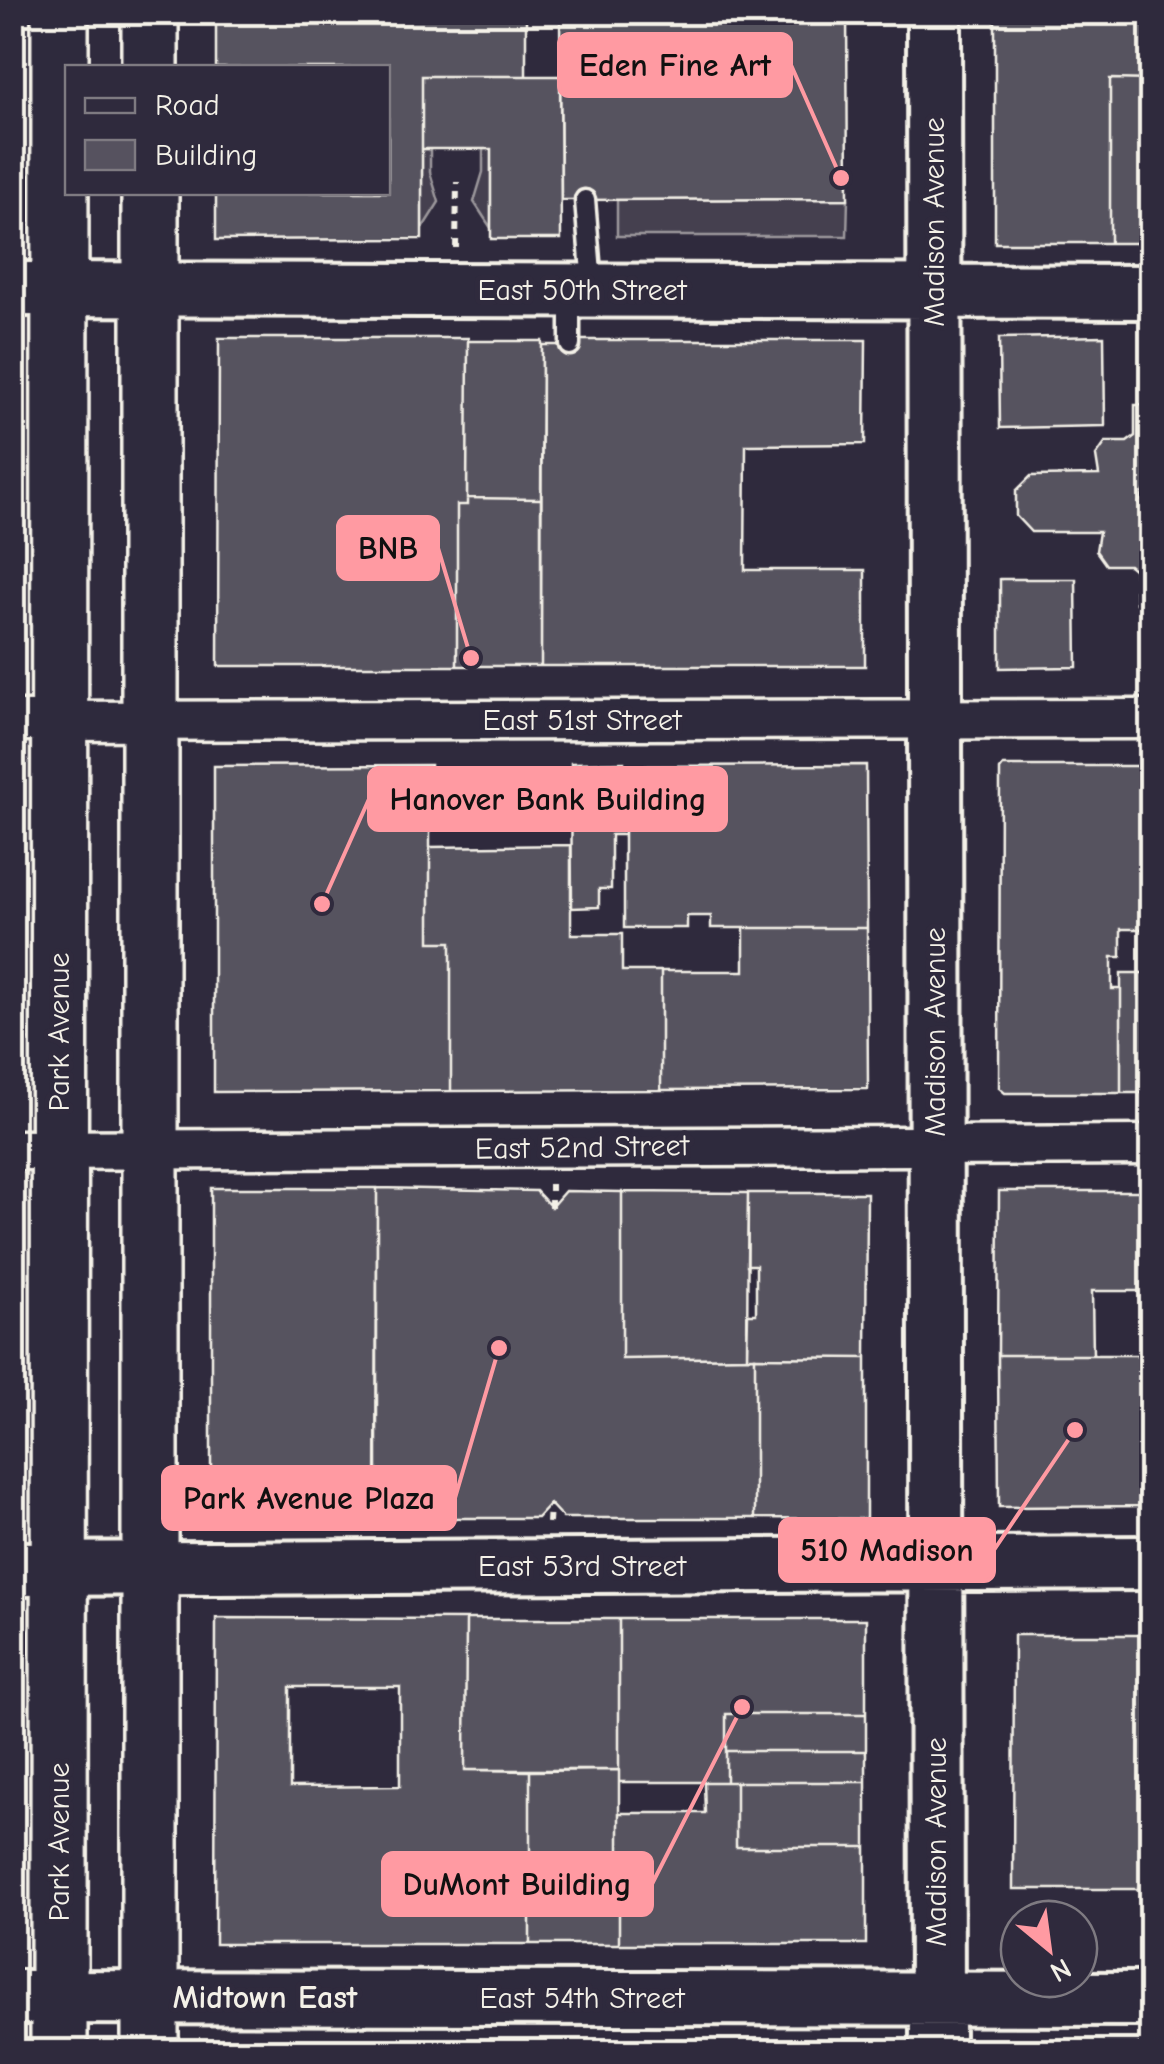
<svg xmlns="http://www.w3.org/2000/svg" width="1164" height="2064" viewBox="0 0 1164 2064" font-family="'Comic Neue',sans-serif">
  <rect width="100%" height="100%" fill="#2f2a3d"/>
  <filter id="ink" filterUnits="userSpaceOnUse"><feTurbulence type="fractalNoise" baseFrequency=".01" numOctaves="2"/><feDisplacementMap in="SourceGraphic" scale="20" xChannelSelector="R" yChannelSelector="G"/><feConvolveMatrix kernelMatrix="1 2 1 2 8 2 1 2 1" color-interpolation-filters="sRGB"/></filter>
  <g filter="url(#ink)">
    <path fill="#454050" stroke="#9c989c" stroke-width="2.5" d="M422,149H430V172L439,202L422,229Z
      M483,149H491V228L474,202L483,172Z
      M848,199L847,236H617V200Z"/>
    <path fill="#56525f" stroke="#f4f1e8" stroke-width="2.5" fill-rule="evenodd" d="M216,12H526V76H422V239L216,240V192H388V68H216Z
      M560,12H847L848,199L561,200Z
      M995,12H1150V80L1110,79V243H995Z
      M422,76H560L561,239H491V149H422Z
      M1110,79L1152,80V243H1110Z
      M1104,336L1105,426L1000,428L999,338Z
      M219,338H468L467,505H457V666H218Z
      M579,340H866L865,444L746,445L745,570H865V666H541L542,345H578Z
      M468,341H542L541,499L467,498Z
      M1135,405H1152V474L1139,503L1152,533V603H1136L1135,570L1129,565H1106L1096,551L1099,532H1031L1016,516V491L1031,476L1099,475L1096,456L1106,442H1127L1135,436Z
      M1152,474V533L1139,503Z
      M467,498L541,499V666H457V505H467Z
      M1000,579H1076L1077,667L1000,668Z
      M624,762V835H611V889H599V907L572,908L571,763Z
      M430,765V942H451V1091L214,1092V766Z
      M866,765L867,928H711V916H687V928H624V766Z
      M1003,766H1152V929H1121V957H1112V989H1121V1093H1005L999,1088L1000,770Z
      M571,845V934H622V971H661V1090L451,1091V942H430V847Z
      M744,928H867L868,1089L661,1090V971H744Z
      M1121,973H1152V1093H1121Z
      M211,1188H377V1522H211Z
      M377,1188L536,1191L551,1207L565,1191L622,1192V1359L755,1357V1518H563L550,1504L537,1518H376Z
      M999,1191H1151V1291H1092L1093,1355H998Z
      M622,1192L748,1193L747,1357L622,1359Z
      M748,1193H867L866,1358L747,1357L748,1314H756V1265H747Z
      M998,1355H1152V1506L999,1507Z
      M755,1357L866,1358V1519L755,1518Z
      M216,1618L466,1619L465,1770L530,1771V1944H215ZM290,1687H400V1786L290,1787Z
      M466,1619H619V1770H465Z
      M619,1619H866V1714H726V1782H619Z
      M1014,1635H1152V1889H1013Z
      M726,1714H866V1751H726Z
      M726,1751H866V1782H726Z
      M619,1770V1944H530V1771Z
      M704,1782H736V1847H866V1944H619V1813H705Z
      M736,1782H866V1847H736Z
      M218,2044L417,2045V2052H218Z
      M417,2045L453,2046V2052H417Z
      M1000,2045H1114V2052H1000Z
      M1114,2045H1152V2052H1114Z
      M453,2046L560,2047V2052H453Z
      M718,2048H783L866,2050L718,2052Z"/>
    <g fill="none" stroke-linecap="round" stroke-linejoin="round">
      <defs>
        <path id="lane" d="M585,200L592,285
          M570,345V296"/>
        <path id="street" d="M12,721L1152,719
          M12,1150L1152,1145"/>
        <path id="secondary" d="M934,12L937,2052
          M12,289L1152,292
          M12,1569L1152,1563
          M12,1997L1152,1999"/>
        <path id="primary" d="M150,12V68
          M59,2052L60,12
          M150,2052V192"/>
      </defs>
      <use href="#lane" stroke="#f4f1e8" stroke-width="25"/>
      <use href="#street" stroke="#f4f1e8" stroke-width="45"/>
      <use href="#secondary" stroke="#f4f1e8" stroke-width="60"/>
      <use href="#primary" stroke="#f4f1e8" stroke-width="62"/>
      <path stroke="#f4f1e8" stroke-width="6" stroke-dasharray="8 8" stroke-linecap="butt" d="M456,248L457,182
        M551,1207V1184
        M549,1523L550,1504"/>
      <use href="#lane" stroke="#2f2a3d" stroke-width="18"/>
      <use href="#street" stroke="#2f2a3d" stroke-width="38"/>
      <use href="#secondary" stroke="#2f2a3d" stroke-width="52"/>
      <use href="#primary" stroke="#2f2a3d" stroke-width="55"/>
    </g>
  </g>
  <g text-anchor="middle" stroke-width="10" stroke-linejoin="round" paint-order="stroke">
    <g font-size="30" fill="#f4f1e8" stroke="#2f2a3d">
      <text transform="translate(934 222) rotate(-90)" y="10">Madison Avenue</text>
      <text x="582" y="300">East 50th Street</text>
      <text x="582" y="730">East 51st Street</text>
      <text transform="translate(59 1032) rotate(-90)" y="10">Park Avenue</text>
      <text transform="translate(935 1032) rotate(-90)" y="10">Madison Avenue</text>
      <text transform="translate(582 1147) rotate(-1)" y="10">East 52nd Street</text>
      <text x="582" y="1576">East 53rd Street</text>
      <text transform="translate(59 1842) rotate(-90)" y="10">Park Avenue</text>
      <text transform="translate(936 1842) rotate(-90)" y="10">Madison Avenue</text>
      <text x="582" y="2008">East 54th Street</text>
    </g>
    <g font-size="32" font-weight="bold" fill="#f4f1e8" stroke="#2f2a3d">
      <text x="265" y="2008">Midtown East</text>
    </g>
  </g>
  <path fill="none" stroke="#ff9aa2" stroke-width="4" d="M841 178L791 65M471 658L438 548M322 904L369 799M499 1348L455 1498M1075 1430L994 1550M742 1707L652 1884"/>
  <g fill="#ff9aa2" stroke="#2f2a3d" stroke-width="4">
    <circle cx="841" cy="178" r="10"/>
    <circle cx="471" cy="658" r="10"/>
    <circle cx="322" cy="904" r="10"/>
    <circle cx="499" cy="1348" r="10"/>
    <circle cx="1075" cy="1430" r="10"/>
    <circle cx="742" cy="1707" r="10"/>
  </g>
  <g fill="#ff9aa2" stroke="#ff9aa2" stroke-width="4">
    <rect x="559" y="34" width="232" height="62" rx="10"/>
    <rect x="338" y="517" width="100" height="62" rx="10"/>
    <rect x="369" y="768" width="357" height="62" rx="10"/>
    <rect x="163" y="1467" width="292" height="62" rx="10"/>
    <rect x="780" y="1519" width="214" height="62" rx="10"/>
    <rect x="383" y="1853" width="269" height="62" rx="10"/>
  </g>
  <g font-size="32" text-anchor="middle" font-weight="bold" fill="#111">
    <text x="675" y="76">Eden Fine Art</text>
    <text x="388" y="559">BNB</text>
    <text x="548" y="810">Hanover Bank Building</text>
    <text x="309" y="1509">Park Avenue Plaza</text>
    <text x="887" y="1561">510 Madison</text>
    <text x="517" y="1895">DuMont Building</text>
  </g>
  <rect width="1164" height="2064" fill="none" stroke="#2f2a3d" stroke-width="50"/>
  <rect x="25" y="25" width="1114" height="2014" fill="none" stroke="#f4f1e8" stroke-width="4" filter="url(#ink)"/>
  <rect x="65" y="65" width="325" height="130" fill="#2f2a3d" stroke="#7e7a81" stroke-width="2.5"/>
  <rect x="85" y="98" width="50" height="15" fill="#2f2a3d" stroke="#7e7a81" stroke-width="2.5"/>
  <text x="155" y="115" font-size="30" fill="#f4f1e8">Road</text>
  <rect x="85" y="140" width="50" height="30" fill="#56525f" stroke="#7e7a81" stroke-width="2.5"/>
  <text x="155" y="165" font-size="30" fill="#f4f1e8">Building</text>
  <g transform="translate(1049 1949) rotate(151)"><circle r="48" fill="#2f2a3d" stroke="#7e7a81" stroke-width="2.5"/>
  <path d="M0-8L18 38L0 25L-18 38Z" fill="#ff9aa2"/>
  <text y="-15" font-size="28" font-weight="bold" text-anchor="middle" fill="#f4f1e8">N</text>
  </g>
</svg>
